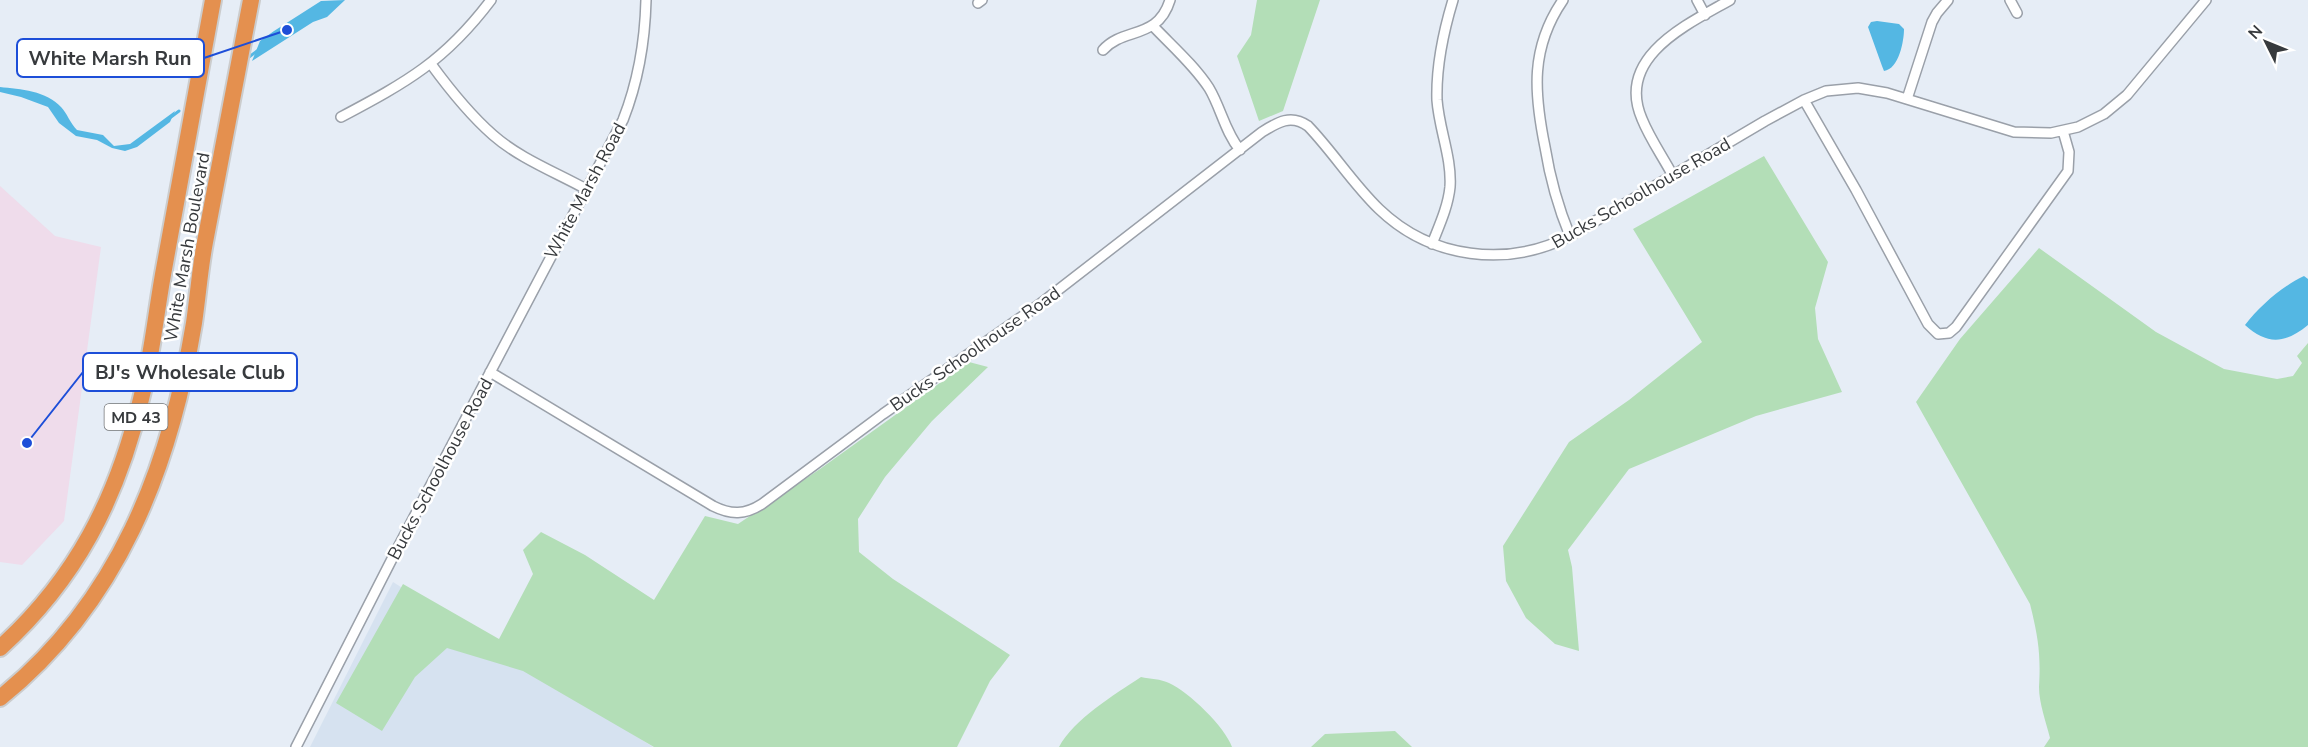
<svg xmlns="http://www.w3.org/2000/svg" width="2308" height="747" viewBox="0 0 2308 747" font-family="'Nunito Sans',sans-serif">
  <rect width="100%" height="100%" fill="#e6edf6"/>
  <path fill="#efdceb" d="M0,186L55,236L101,247L64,521L22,565L0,562Z"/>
  <path fill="#d6e2f0" d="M393,582L653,747H310Z"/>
  <path fill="#b3deb7" d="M1257,0H1320L1283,111L1259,121L1237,56L1251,35Z
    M1764,156L1828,262L1815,308L1818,339L1842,392L1756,416L1629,469L1568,550L1572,567L1579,651L1555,644L1526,618L1506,581L1503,546L1569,442L1629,400L1702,342L1633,229Z
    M2039,248L2156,332L2224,369L2277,379L2293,376L2302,363L2297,356L2308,343V747H2044L2050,738C2046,722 2039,703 2039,687C2041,654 2038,636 2030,604L1916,402L1960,339Z
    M969,362L988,367L932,421L885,477L858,519L859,552L893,579L1010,655L990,681L957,747H654L523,671L447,648L415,677L382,731L336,703L403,584L499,639L533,574L523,550L541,532L585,555L654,600L705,516L738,524L820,469Z
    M1141,677C1150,679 1161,679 1169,683C1189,692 1225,727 1232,747H1059C1074,719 1114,695 1141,677Z
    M1395,731L1412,747H1311L1325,734Z"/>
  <path fill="#54b7e3" d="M345,0L327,17L313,22L252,61L260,41L274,31L321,1Z
    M1877,21L1899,24L1904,29C1904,41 1899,69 1884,71L1882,66L1868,27L1871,22Z
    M0,87C20,89 47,91 61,107C67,113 70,123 77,130L103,135L114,146L130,144L175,111L170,122L137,147L125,151L112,148L97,140L76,136L59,123L48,107L21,97L0,92Z
    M2304,276L2308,279V325C2285,344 2267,345 2245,325C2260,306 2281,287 2304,276Z"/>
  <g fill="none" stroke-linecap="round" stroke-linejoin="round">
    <path stroke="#54b7e3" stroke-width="3" d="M249,57L257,51
      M171,117L179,111"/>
    <defs>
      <path id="street" d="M1563,0C1530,48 1534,93 1545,147C1550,178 1558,207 1570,236
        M1697,0L1705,15
        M2010,0L2017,13
        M978,3L982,0
        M1153,26C1172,46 1194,65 1209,88C1221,108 1225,132 1240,150
        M1103,50C1123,27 1158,40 1170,0
        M431,64C450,90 469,114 493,135C519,158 555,172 586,189
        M1907,99L1932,22L1937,13L1948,0
        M1804,100L1856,190L1928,324L1938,334L1949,333L1956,327L2068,171L2069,152L2063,131
        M341,117C407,82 445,61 491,0
        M1673,176C1663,157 1650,139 1642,119C1615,57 1688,24 1730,0
        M1432,244C1439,226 1448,207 1450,187C1452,158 1439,129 1437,100C1436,65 1443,33 1453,0
        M490,372L713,506C731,515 745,515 762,504L883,414L1040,304L1262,132C1278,122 1291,114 1308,126C1333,152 1353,184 1379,209C1431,259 1507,268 1570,236L1765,121L1804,100L1826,91L1858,88L1887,93L2014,132L2051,133L2078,127L2104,114L2127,95L2206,0
        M296,747L394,555L623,120C638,82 645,41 646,0"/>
      <path id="highway" d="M0,648C76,579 117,499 141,399C152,356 156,312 164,269C180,179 197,90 213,0
        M0,698C118,603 170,468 194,323C198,296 200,268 205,242C220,161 236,81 251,0"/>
    </defs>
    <use href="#street" stroke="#9aa0a9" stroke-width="12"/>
    <use href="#highway" stroke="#cbcccd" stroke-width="20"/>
    <use href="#street" stroke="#fff" stroke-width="9"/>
    <use href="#highway" stroke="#e4904f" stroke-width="16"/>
  </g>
  <g text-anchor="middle" stroke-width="5" stroke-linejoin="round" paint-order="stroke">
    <rect fill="#fff" stroke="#737577" stroke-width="1.5" x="104.5" y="404" width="63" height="26" rx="4.5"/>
    <g font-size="16" font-weight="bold" fill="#373a3d">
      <text x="136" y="423">MD 43</text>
    </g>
    <g font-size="18" fill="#373a3d" stroke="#fff">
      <text transform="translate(585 191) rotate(-62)" y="6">White Marsh Road</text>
      <text transform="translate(1641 193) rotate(-30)" y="6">Bucks Schoolhouse Road</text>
      <text transform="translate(187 247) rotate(-80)" y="6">White Marsh Boulevard</text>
      <text transform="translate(975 349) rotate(-35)" y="6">Bucks Schoolhouse Road</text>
      <text transform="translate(440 469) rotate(-62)" y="6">Bucks Schoolhouse Road</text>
    </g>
  </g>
  <path fill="none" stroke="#1d4ed8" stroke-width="2" d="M287 30L204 58M27 443L83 372"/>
  <g fill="#1d4ed8" stroke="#fff" stroke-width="2">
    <circle cx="287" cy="30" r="6"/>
    <circle cx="27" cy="443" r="6"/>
  </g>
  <g fill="#fff" stroke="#1d4ed8" stroke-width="2">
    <rect x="17" y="39" width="187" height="38" rx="6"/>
    <rect x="83" y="353" width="214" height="38" rx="6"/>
  </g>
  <g font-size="20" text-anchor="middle" font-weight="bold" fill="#373a3d">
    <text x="110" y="65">White Marsh Run</text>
    <text x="190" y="379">BJ's Wholesale Club</text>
  </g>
  <g transform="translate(2266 42) rotate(313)" stroke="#ffffff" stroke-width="4.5" paint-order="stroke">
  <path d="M0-4.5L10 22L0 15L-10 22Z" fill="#373a3d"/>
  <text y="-9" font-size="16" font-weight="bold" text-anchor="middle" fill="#373a3d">N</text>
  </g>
</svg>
